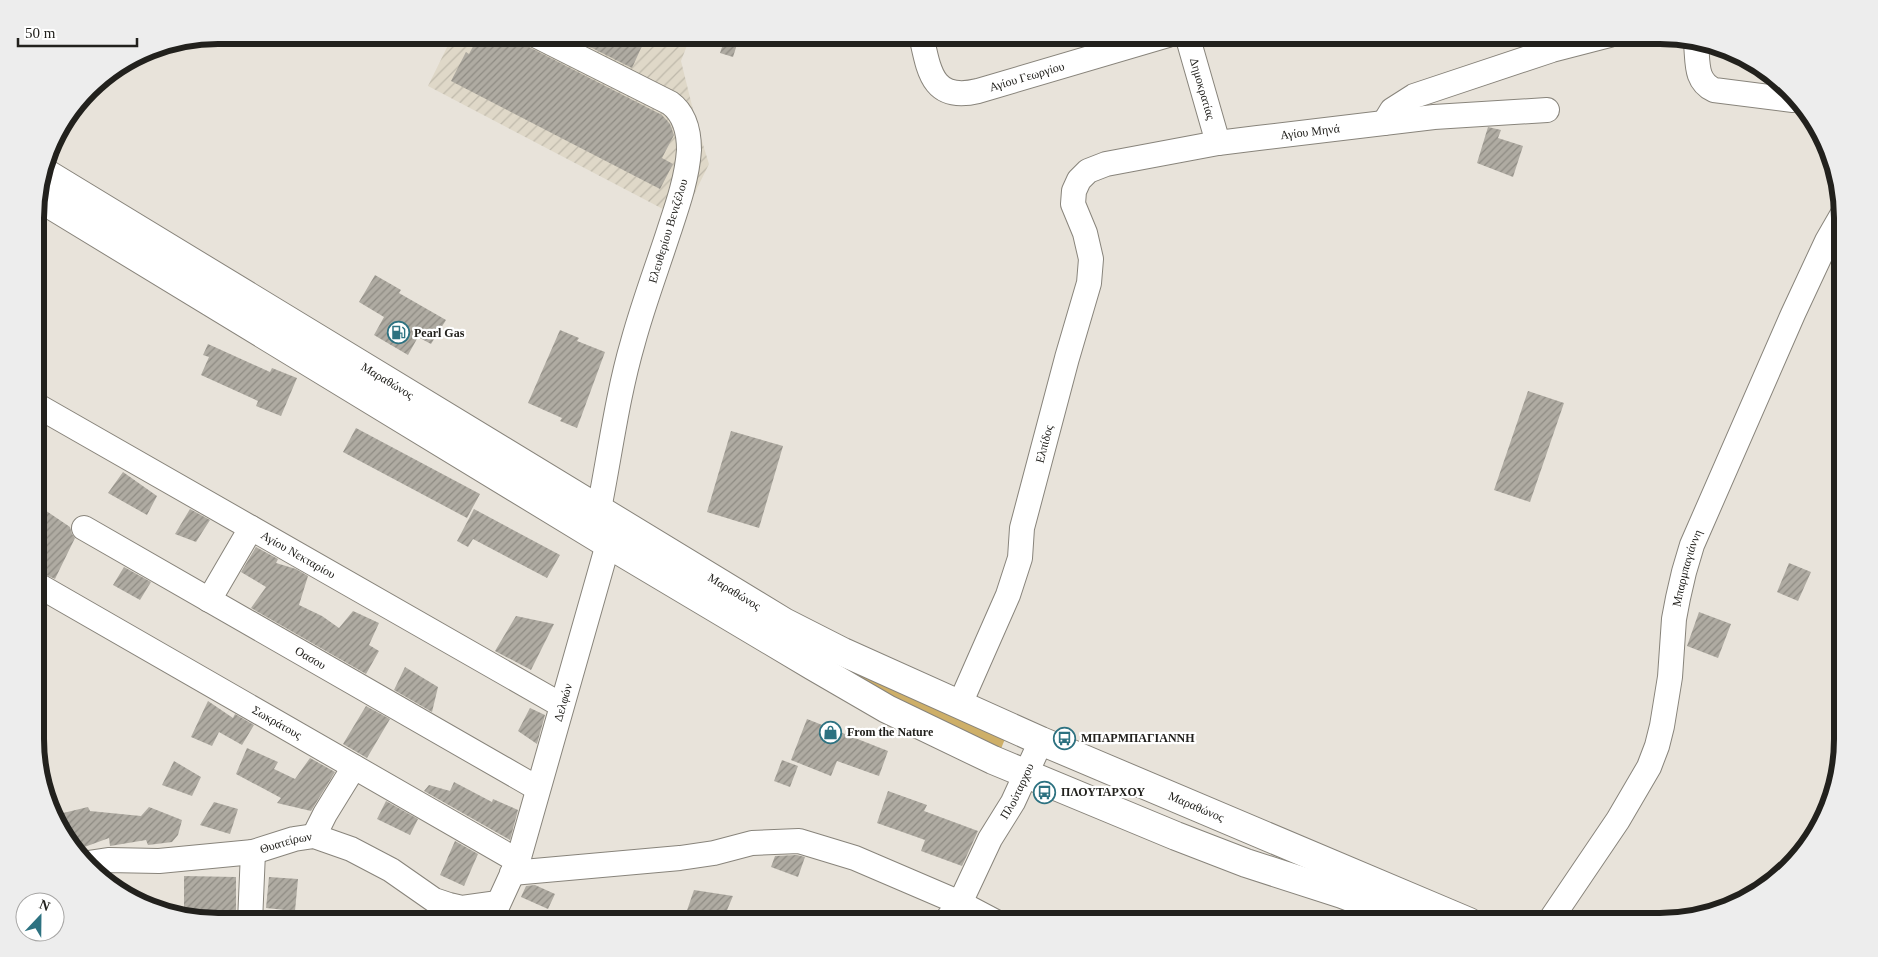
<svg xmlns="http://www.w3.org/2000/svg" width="1878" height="957" viewBox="0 0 1878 957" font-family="Georgia,serif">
  <defs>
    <pattern id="industrial-furrows" width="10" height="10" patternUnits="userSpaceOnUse" patternTransform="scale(1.25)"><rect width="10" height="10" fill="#dfd8c8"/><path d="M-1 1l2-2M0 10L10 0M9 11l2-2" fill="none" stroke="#bfb9ab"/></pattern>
    <pattern id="building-hatch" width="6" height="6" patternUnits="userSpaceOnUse" patternTransform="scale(1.25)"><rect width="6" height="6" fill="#afaba2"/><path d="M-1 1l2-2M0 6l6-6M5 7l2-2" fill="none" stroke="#8e8b83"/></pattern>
  </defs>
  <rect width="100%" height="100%" fill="#e8e3da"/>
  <path fill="url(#industrial-furrows)" d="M453,35H691L681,61L696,122L709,164L682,219L428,86Z"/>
  <path fill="#ceaf68" d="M777,628L1005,739L1000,751L915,713Z"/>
  <path fill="url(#building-hatch)" d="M479,35H521L523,42L529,47L662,115L670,124L674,135L662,158L673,164L660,189L451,81L466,52L469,54Z
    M566,35H647L632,68Z
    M726,35H740L733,57L720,53Z
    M1488,127L1501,130L1498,138L1523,146L1513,177L1477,163Z
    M375,275L401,290L399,293L446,320L431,344L418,337L408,355L374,335L384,317L359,302Z
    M560,330L579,338L577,341L605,352L577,428L560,421L562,418L528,403Z
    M208,344L270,372L272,368L297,378L281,416L256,406L258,401L201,375L209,357L203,355Z
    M1528,391L1564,403L1530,502L1494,490Z
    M356,428L480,494L467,518L343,452Z
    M731,431L783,446L759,528L707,512Z
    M123,472L157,496L147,515L108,493Z
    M36,504L70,527L72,534L75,538L55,579L36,570Z
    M190,509L210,520L196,542L175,534Z
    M474,509L560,555L547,578L473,539L468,547L457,541Z
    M256,547L278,559L276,563L296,569L308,576L299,605L322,616L339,628L353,611L379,623L369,645L379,651L366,674L251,608L266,587L241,572Z
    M1789,563L1811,572L1798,601L1777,592Z
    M124,567L151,582L140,600L113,585Z
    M1699,612L1731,624L1718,658L1687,646Z
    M516,616L554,624L531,670L495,651Z
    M405,667L438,687L432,712L394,690Z
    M208,701L233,718L235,714L254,725L242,745L219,732L212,746L191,737Z
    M366,706L390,719L367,758L343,744Z
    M530,708L545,715L537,744L518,731Z
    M807,719L888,751L879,776L837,761L831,776L791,760Z
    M247,748L278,762L274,769L295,779L310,758L335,772L311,811L277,803L281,798L236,774Z
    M782,760L798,766L790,787L774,781Z
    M174,761L201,777L192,796L162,785Z
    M454,782L492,802L493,799L518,810L510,840L424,791L429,785L450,791Z
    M888,791L927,805L924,811L978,831L962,866L921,851L925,840L877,823Z
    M386,801L418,819L410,835L377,819Z
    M214,802L238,809L230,834L200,825Z
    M88,807L90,811L141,816L149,807L182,820L178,835L172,842L148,845L146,840L110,846L109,838L79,849L59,814Z
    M455,841L478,854L464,886L440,875Z
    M797,855L805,857L798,877L771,867L775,856Z
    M184,876L236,877V913H184Z
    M269,877L298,879L295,911L266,908Z
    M535,885L555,894L548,909L521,897L526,886Z
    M694,890L733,896L722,922H683Z"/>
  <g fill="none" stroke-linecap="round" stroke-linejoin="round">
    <defs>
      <g id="minor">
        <path d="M535,35L670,103C685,114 689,132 689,150C687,178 678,204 669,231C657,268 643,305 633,342C617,397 610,454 599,509"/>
        <path id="s1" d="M921,35C929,71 932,102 978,91L1168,35"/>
        <path id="s2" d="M1187,35L1218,143"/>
        <path d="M1696,43C1698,63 1695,81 1714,90L1793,100"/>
        <path d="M1384,123L1392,110L1414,96L1552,50L1610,35"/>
        <path id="s3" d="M36,405L561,705"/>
        <path id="s4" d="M84,528L537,788"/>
        <path id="s5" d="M36,584L518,861"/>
        <path d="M209,600L251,528"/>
        <path id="s6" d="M960,704L1008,595L1020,558L1022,528L1067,358L1089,283L1091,259L1085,233L1073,204L1074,191L1079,180L1088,171L1106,164L1218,143L1258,138L1434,117L1547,110"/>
        <path d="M314,836L325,814L354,767"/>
        <path id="s7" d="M88,863L108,860L159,861L253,852L294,839L314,836L351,849L391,870L434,900L449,905L462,908L498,903"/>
        <path d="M512,873L680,858L714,853L752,843L799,841L855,858L960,903L996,922"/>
        <path d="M250,922L253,852"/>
        <path id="s8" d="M490,922L518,861L608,544"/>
        <path id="s9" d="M945,922L960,903L990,839L1013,802L1041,741"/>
        <path id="s10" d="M1549,922L1618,820L1649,767L1657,746L1662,726L1670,677L1674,619L1678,598L1684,572L1692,545L1793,314L1827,241L1842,215"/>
      </g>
      <g id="major">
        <path id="s11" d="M44,172L784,622L843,652L1041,741L1469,922"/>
        <path d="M38,197L608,544L813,666L887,709L993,760L1176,836L1246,863L1342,894L1415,922"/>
      </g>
    </defs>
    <use href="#minor" stroke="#88847b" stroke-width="26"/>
    <use href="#major" stroke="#88847b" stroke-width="30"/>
    <use href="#minor" stroke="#fff" stroke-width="24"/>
    <use href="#major" stroke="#fff" stroke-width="28"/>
  </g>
  <defs>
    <symbol id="fuel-ring" viewBox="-11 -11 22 22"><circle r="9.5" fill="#fff" stroke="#2d7281" stroke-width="1.5"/><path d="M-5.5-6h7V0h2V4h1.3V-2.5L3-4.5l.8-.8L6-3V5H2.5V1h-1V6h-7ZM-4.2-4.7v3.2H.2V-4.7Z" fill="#2d7281"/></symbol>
    <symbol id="shop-ring" viewBox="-11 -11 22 22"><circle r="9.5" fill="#fff" stroke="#2d7281" stroke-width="1.5"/><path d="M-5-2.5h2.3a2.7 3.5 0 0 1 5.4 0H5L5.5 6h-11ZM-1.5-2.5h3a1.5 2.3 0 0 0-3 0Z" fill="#2d7281"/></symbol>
    <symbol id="bus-ring" viewBox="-11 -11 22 22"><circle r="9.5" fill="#fff" stroke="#2d7281" stroke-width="1.5"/><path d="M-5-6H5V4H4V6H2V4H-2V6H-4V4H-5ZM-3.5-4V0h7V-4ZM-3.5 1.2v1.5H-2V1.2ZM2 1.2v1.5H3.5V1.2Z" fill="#2d7281"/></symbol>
  </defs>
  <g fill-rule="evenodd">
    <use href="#fuel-ring" x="386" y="320" width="25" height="25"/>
    <use href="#shop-ring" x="818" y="720" width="25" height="25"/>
    <use href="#bus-ring" x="1052" y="726" width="25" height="25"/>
    <use href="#bus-ring" x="1032" y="780" width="25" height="25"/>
  </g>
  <g text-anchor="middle" stroke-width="4.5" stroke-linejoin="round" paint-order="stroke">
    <g font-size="12" fill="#22211d" stroke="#fff">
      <text dy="4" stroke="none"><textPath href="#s1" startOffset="146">Αγίου Γεωργίου</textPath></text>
      <text dy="4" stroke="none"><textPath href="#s2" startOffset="56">Δημοκρατίας</textPath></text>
      <text dy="4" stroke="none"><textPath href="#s6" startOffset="788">Αγίου Μηνά</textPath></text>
      <text transform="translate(668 231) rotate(-73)" y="4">Ελευθερίου Βενιζέλου</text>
      <text dy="4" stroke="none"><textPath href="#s11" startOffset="402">Μαραθώνος</textPath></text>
      <text dy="4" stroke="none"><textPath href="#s6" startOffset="275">Ελπίδος</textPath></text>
      <text dy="4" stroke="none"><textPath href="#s3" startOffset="302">Αγίου Νεκταρίου</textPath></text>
      <text dy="4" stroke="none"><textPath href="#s10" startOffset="388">Μπαρμπαγιάννη</textPath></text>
      <text dy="4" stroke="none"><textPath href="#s11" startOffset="808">Μαραθώνος</textPath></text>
      <text dy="4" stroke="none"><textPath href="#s4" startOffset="261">Οασου</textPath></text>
      <text dy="4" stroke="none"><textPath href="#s8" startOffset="232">Δελφών</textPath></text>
      <text dy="4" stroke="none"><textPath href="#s5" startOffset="278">Σωκράτους</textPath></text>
      <text dy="4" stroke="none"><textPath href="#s9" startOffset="150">Πλούταρχου</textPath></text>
      <text dy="4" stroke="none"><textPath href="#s11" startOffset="1318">Μαραθώνος</textPath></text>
      <text dy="4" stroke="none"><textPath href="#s7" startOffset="200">Θυατείρων</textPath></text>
    </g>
    <g font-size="12" font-weight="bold" fill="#22211d" stroke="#fff" text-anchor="start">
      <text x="414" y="337">Pearl Gas</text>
      <text x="847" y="736">From the Nature</text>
      <text x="1081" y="742">ΜΠΑΡΜΠΑΓΙΑΝΝΗ</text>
      <text x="1061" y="796">ΠΛΟΥΤΑΡΧΟΥ</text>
    </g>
  </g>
  <path d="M0 0H1878V957H0ZM218 44H1660A174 174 0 0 1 1834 218V739A174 174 0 0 1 1660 913H218A174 174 0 0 1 44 739V218A174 174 0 0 1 218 44Z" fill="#ededed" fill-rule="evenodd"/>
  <path fill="none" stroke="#22211d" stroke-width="6" d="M218 44H1660A174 174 0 0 1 1834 218V739A174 174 0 0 1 1660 913H218A174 174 0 0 1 44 739V218A174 174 0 0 1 218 44Z"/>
  <g transform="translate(40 917) rotate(22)"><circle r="24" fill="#ffffff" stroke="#a7a6a5"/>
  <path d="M0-4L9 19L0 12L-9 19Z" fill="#2d7281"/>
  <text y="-8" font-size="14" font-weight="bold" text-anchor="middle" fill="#22211d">N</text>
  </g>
  <path d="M18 38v8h119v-8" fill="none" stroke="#22211d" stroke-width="2.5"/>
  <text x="25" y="38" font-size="15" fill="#22211d" stroke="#ffffff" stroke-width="4" paint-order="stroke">50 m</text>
</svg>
